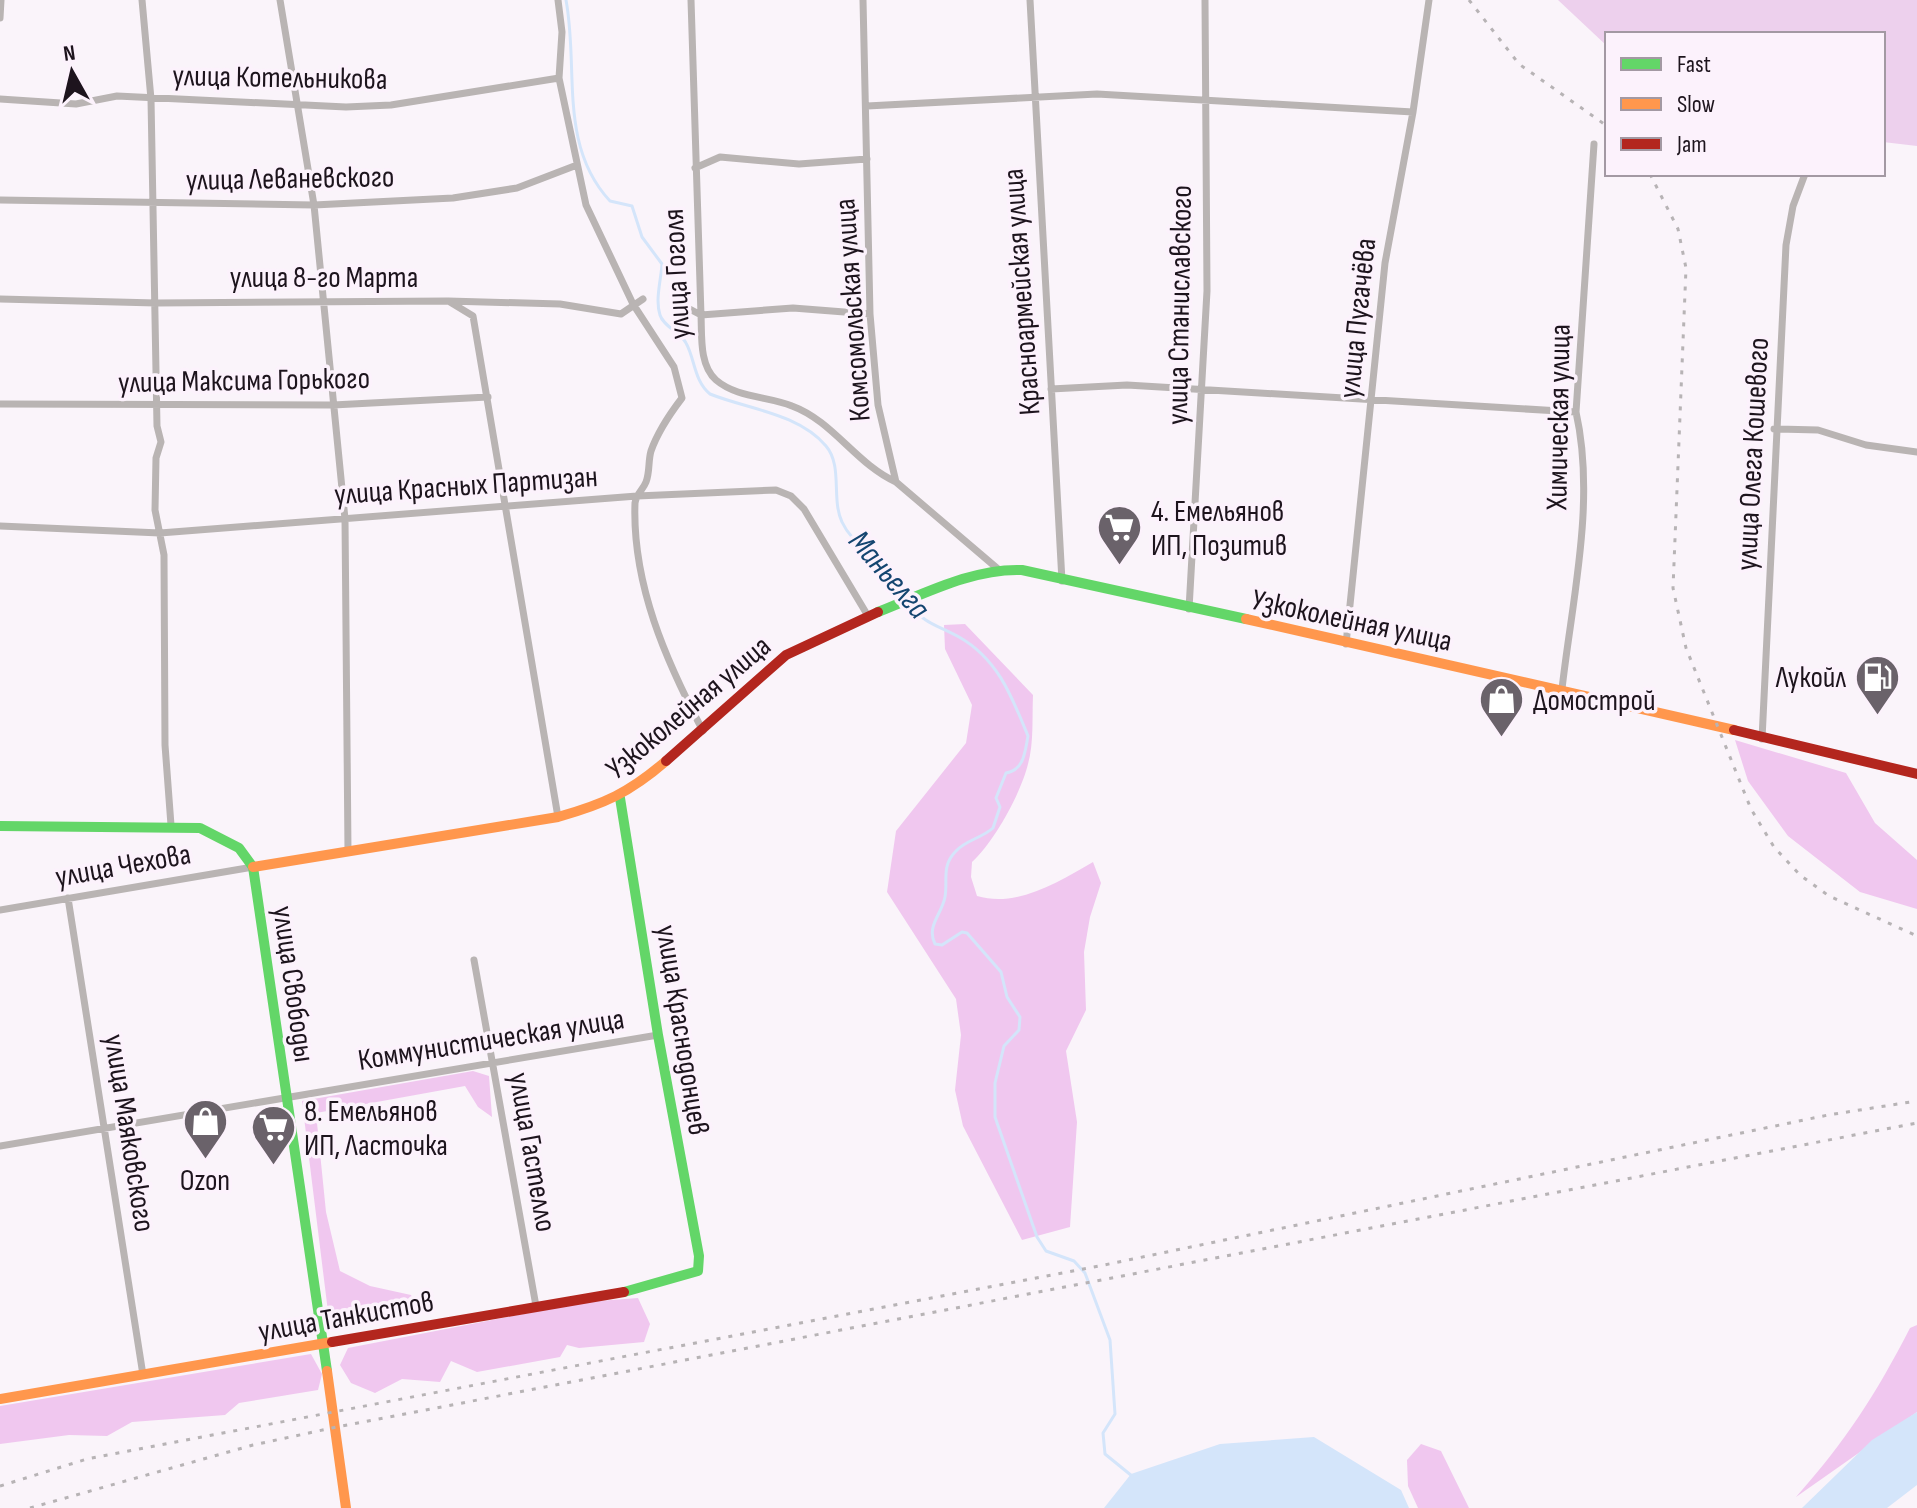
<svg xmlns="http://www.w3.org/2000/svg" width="1917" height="1508" viewBox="0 0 1917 1508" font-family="'Sofia Sans Condensed',sans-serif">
  <rect width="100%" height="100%" fill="#faf4fa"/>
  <path fill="#edd0ed" d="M1558,0H1917V146L1883,142V34H1607V46Z"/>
  <path fill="#f0c7ef" d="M965,624L1033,695C1032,717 1034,743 1028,764C1021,793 994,842 972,862L971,877L977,896C1017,908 1058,882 1093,862L1101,883L1090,917L1084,952L1086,1010L1066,1051L1077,1122L1070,1227L1022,1240L963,1126L955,1090L961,1035L956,999L887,892L896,831L966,743L972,705L945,649L944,625Z
    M1735,740L1846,773L1875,823L1917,860V909L1860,892L1788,836L1748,781Z
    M473,1071L489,1076L492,1117L478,1107L465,1086L316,1113L326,1212L340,1271L370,1286L411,1295L418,1310L330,1328L302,1101Z
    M638,1298L650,1324L644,1342L579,1348L567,1345L560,1357L477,1372L451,1361L440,1382L402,1379L375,1393L351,1383L340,1365L348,1348L585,1302Z
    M1917,1325V1412L1796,1497C1846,1441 1876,1394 1910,1328Z
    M311,1354L322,1374L318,1390L239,1403L225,1415L132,1422L107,1436L69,1435L0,1444V1406Z
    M1421,1444L1441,1451L1469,1508H1418L1408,1486L1407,1460Z"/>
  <path fill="#d4e5fa" d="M1917,1412V1485L1887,1508H1802L1872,1440Z
    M1314,1437L1401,1490L1409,1508H1104L1131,1474L1220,1444Z"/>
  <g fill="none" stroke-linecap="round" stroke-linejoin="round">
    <path stroke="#d4e5fa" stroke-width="3" d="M566,0C579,69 558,145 610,201L632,206L642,237L662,264C661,280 655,300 660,315C663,326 681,333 686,343C695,359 694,381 710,394C747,409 798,413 826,446C843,466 831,499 842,522C851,542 871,551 883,567C890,577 894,588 903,597
      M908,603C927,626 936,624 959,637C998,659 1012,697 1028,736C1025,752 1024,770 1006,773L996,798L1000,807L993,828C982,838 966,840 956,851C941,866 948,880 945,897C942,914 926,926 935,944L942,945L962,932L967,933L1001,972L1007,997L1020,1017L1019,1030L1004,1046L995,1083V1117L1037,1237L1046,1251L1074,1261L1085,1273L1110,1340L1115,1414L1103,1433L1105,1454L1132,1476"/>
    <path stroke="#b9b4b3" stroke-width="7" d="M142,0L151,99L157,426L161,442L156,458L155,510L164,555L165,745L171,825
      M280,0L314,205L345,519L348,851
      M558,0L562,32L559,78L586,205L633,304L674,367L682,398C669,415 658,431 651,451C648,461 650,472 646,482C643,490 636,494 635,503C632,584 666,661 703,731
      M691,0L701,315C702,335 699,365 716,380C737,398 768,396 792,406C833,421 856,464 896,482
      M863,0L870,314L878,405L896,482L998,569
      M1030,0L1062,581
      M0,18L1,0
      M0,99L76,104L117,96L346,107L391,105L559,78
      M867,106L1097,94L1413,112
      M695,168L720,157L799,164L867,159
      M0,200L314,205L453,198L517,188L577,165
      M0,299L156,303L448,301L560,304L621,314L643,299
      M450,302L473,316L558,817
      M680,304L701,315L793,308L870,314
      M1051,389L1127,385L1576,412
      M0,404L333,405L488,397
      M1774,429L1818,430L1866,445L1917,452
      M0,526L160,533L637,496L776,490L791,496L804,509L868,616
      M1189,609L1207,291L1205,0
      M1346,644L1385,263L1413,112L1429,0
      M1562,689C1572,600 1596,501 1576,412L1594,144
      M1762,739L1786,245L1793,206L1805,174
      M68,898L143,1375
      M0,910L253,867
      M474,960L536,1306
      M0,1146L658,1035"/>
    <path stroke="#63d668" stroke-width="10" d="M878,612C924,594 973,568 1022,570L1246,619
      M620,798L658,1035L699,1256L698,1271L624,1292
      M0,826L200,828L239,848L253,867L327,1371"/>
    <path stroke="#ff974d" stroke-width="10" d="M1246,619L1734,730
      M253,867L558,817C604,804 629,793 666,761
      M327,1371L346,1508
      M0,1399L332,1342"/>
    <path stroke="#b3261e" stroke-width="10" d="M1734,730L1917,774
      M666,761L786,655L878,612
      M332,1342L624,1292"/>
    <path stroke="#b7b3b5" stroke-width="3" stroke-dasharray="4 8" stroke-linecap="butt" d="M1469,0L1519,64L1607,126
      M1650,174L1678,229L1686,268L1673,588L1686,648L1751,809L1774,847L1800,875L1829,896L1917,936
      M0,1486L87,1459L1104,1265L1828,1115L1917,1101
      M30,1508L253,1445L332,1428L1917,1123"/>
  </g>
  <defs>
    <symbol id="supermarket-pin" viewBox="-11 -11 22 30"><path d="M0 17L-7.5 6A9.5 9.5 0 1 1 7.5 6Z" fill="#6a626a" stroke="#fcf2fc"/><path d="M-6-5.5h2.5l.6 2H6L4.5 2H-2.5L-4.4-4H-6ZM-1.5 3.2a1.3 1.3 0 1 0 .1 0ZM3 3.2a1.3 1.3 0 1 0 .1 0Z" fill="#fff"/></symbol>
    <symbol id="fuel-pin" viewBox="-11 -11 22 30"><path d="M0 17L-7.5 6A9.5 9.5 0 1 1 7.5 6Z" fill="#6a626a" stroke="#fcf2fc"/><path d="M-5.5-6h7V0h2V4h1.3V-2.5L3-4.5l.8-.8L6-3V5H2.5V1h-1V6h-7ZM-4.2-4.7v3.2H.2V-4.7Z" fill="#fff"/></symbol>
    <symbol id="shop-pin" viewBox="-11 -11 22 30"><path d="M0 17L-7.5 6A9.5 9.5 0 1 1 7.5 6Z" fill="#6a626a" stroke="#fcf2fc"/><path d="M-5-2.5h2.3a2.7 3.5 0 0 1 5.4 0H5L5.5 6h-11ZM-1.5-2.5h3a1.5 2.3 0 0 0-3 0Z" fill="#fff"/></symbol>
  </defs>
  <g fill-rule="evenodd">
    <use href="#supermarket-pin" x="1094" y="502" width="51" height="69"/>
    <use href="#fuel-pin" x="1852" y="652" width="51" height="69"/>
    <use href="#shop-pin" x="1476" y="674" width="51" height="69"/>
    <use href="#shop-pin" x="180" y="1096" width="51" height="69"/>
    <use href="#supermarket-pin" x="248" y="1102" width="51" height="69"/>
  </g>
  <g text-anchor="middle" stroke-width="7" stroke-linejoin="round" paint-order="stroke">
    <g font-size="30" fill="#1d141d" stroke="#fcf2fc">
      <text transform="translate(280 77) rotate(1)" y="10">улица Котельникова</text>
      <text transform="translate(290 178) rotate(-1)" y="10">улица Леваневского</text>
      <text transform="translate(676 274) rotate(-93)" y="10">улица Гоголя</text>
      <text x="324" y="287">улица 8-го Марта</text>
      <text transform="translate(1021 292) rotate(-94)" y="10">Красноармейская улица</text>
      <text transform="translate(1179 305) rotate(-89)" y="10">улица Станиславского</text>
      <text transform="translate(852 310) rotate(-94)" y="10">Комсомольская улица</text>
      <text transform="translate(1357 318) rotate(-84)" y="10">улица Пугачёва</text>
      <text transform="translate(244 380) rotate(-1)" y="10">улица Максима Горького</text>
      <text transform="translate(1558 417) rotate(-89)" y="10">Химическая улица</text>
      <text transform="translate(1752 454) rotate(-87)" y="10">улица Олега Кошевого</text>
      <text transform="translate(466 485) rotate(-4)" y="10">улица Красных Партизан</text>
      <text transform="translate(1352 620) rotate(12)" y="10">Узкоколейная улица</text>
      <text transform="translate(688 707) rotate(-40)" y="10">Узкоколейная улица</text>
      <text transform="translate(123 865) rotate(-10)" y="10">улица Чехова</text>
      <text transform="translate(294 984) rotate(82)" y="10">улица Свободы</text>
      <text transform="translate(683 1030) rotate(81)" y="10">улица Краснодонцев</text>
      <text transform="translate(491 1039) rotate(-9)" y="10">Коммунистическая улица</text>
      <text transform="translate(130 1133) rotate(81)" y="10">улица Маяковского</text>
      <text transform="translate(533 1152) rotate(80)" y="10">улица Гастелло</text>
      <text transform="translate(346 1316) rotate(-10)" y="10">улица Танкистов</text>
    </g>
    <g font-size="30" fill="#1d141d" stroke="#fcf2fc" text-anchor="start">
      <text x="1151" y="521">4. Емельянов<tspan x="1151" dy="34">ИП, Позитив</tspan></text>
      <text x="1846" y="687" text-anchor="end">Лукойл</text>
      <text x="1533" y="710">Домострой</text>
      <text x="304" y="1121">8. Емельянов<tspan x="304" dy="34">ИП, Ласточка</tspan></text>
      <text x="205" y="1190" text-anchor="middle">Ozon</text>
    </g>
    <g font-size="32" font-style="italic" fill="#144570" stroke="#fcf2fc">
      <text transform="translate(890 574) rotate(49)" y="11">Маньелга</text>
    </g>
  </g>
  <rect x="1605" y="32" width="280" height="144" fill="#fcf2fc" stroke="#a399a3" stroke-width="2"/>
  <rect x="1621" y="58" width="40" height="12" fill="#63d668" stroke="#a399a3" stroke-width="2"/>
  <text x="1677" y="72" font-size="24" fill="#1d141d">Fast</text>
  <rect x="1621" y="98" width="40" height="12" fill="#ff974d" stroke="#a399a3" stroke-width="2"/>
  <text x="1677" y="112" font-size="24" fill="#1d141d">Slow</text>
  <rect x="1621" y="138" width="40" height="12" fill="#b3261e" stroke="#a399a3" stroke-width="2"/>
  <text x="1677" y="152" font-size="24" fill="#1d141d">Jam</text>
  <g transform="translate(72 72) rotate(352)" stroke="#fcf2fc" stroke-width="6" paint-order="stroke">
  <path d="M0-6L14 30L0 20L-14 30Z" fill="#1d141d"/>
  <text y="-12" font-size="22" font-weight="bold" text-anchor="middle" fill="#1d141d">N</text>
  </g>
</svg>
